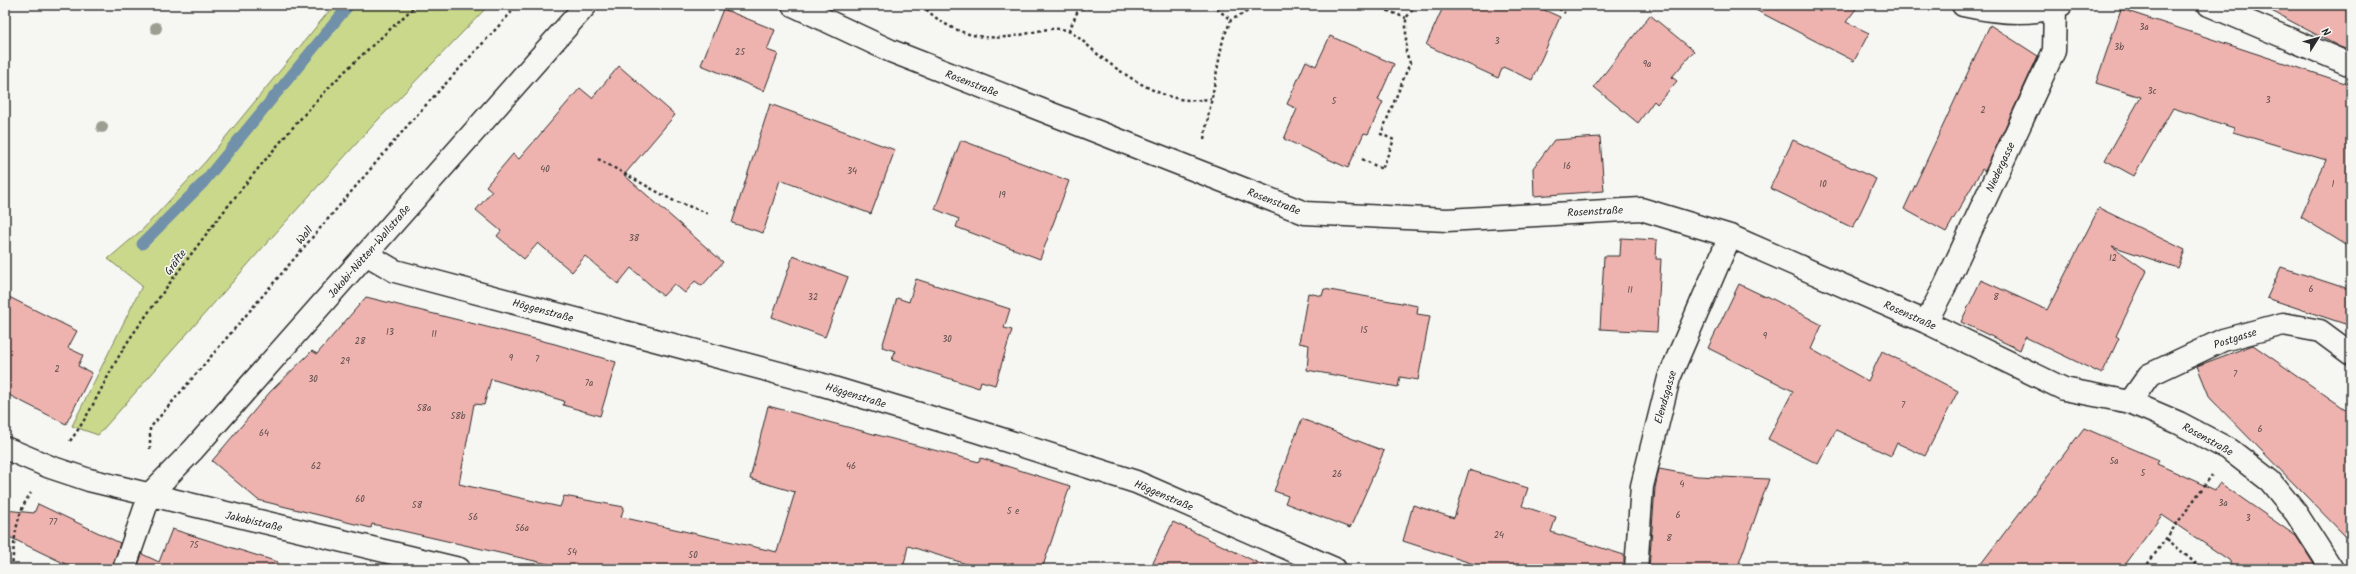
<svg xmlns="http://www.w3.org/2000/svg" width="2356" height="574" viewBox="0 0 2356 574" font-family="Kalam,sans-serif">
  <rect width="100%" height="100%" fill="#f6f6f2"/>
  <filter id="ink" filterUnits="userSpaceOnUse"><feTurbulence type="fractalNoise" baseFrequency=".025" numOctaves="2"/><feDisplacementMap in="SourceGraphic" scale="8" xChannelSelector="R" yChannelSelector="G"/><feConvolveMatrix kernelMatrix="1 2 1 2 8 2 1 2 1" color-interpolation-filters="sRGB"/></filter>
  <g filter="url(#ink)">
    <path fill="#cad88b" stroke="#7a825b" d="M334,5H489L376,122L273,236L98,435L72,426L142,286L108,259L143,229L206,161Z"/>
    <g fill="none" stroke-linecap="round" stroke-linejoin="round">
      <path stroke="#7190a9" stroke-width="11" d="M142,244L203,183L349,5"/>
    </g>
    <path fill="#eeb3af" stroke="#2b2b2b" d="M1444,5H1533L1560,17L1532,80L1503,67L1498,78L1426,45Z
      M1746,5H1859L1846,22L1869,33L1854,61Z
      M2260,5H2351V51L2340,47Z
      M723,9L775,30L767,50L778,54L764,91L701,65Z
      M2121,9L2351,85V248L2301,217L2326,160L2233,132L2234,128L2173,108L2134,176L2105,160L2141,97L2096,83Z
      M1650,15L1694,51L1672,77L1677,81L1657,104L1654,101L1638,123L1594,87Z
      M1990,25L2038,56L1985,171L1982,169L1946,232L1904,209Z
      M1330,36L1394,64L1378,100L1383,102L1368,134L1364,133L1348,168L1284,139L1297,109L1287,104L1306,61L1316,66Z
      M619,66L675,115L624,175L723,262L702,286L695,281L685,293L674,284L663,296L631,268L618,284L585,256L572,272L538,243L524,259L497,236L501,231L476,210L492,191L486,186L513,154L519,159L580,88L592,98Z
      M770,104L895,150L871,214L780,180L763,233L732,223Z
      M1600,137L1604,191L1534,196L1533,168L1554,140Z
      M961,140L1069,181L1040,259L956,227L959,219L935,209Z
      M1793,140L1876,179L1853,228L1770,188Z
      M2099,208L2185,250L2178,268L2112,246L2147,271L2116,336L2119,338L2102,374L2025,337L2020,350L1961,322L1981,280L2047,310Z
      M1621,238L1657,240L1656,259H1661L1657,332L1600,329L1604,256H1620Z
      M793,256L848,277L825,337L772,317Z
      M2281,267L2351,290V326L2267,298Z
      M916,279L1010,309L1004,328L1012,330L995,385L981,381L979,388L892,360L895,351L882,347L897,298L909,302Z
      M1739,284L1766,297L1767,296L1822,325L1811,349L1868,381L1882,351L1958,391L1925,456L1897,443L1891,456L1836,430L1818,464L1768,439L1793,391L1708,348Z
      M1324,289L1418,306L1417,314L1430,316L1418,380L1400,377L1398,387L1307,370L1309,345L1299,343L1308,293L1322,296Z
      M5,295L77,331L68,348L83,355L78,366L92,373L66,424L5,393Z
      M366,297L555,344L616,362L600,416L563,405L564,401L491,379L484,405L474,404L459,484L560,507L564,496L624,507L621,517L777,552L795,492L750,479L768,406L979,462L981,458L1070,486L1042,569H983L908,546L903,569H570L372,524L371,528L258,500L212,461L270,392L312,351L317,354Z
      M2253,345L2351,413V542L2210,398L2197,366Z
      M1302,419L1384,451L1350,528L1285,503L1288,496L1274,491Z
      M2084,428L2159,460L2157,464L2215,490L2220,483L2296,536L2317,569H2234L2229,560L2162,515L2122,569H1977Z
      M1659,469L1697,476L1769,479L1737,569H1649L1655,488Z
      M1469,470L1528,488L1522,506L1556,517L1551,532L1624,555V569H1489L1403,541L1413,505L1454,518Z
      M38,504L120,543L112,569H76L5,535V510L34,513Z
      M1173,522L1271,569H1150Z
      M172,529L278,562L276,569H137L142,554L159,562Z"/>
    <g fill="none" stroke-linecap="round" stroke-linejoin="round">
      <defs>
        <path id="minor" d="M793,5L891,51L1305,213L1447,220L1641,209L1730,236L1926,322L2064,389L2130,402L2179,423L2230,450L2270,481L2296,513L2332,569
          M1963,5C1994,12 2031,17 2061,5
          M2209,5L2351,65
          M366,254L395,271L820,384L976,431L1136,482L1335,569
          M1926,322L1945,286L2054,51L2055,7
          M2130,402L2149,375L2223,340L2283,324L2320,331L2351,354
          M5,448L50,467L89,480L459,569
          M124,569L150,494L193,450L586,5
          M1636,569L1642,486L1669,378L1730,236"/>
      </defs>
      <use href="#minor" stroke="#2b2b2b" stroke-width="25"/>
      <path stroke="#2b2b2b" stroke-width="2.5" stroke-dasharray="3 3" stroke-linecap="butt" d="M922,5C950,35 986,43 1025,34C1039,31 1057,25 1070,32C1081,38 1091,49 1101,57C1123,74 1161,100 1190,100C1197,101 1204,99 1211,99
        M1077,5L1079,8H1091L1094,5
        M1212,5L1231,20
        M1347,5L1353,8L1376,6L1406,18
        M1554,5L1565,13
        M1069,31L1079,8
        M1204,139L1223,39L1231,20L1260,5
        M598,159L672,200L710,214
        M1362,159L1382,169L1394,140L1381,134L1410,63L1406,52V18L1416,5
        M70,441C95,408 109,368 133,334C192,251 253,170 322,95C351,63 385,35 416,5
        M150,449V428L414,118L518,5
        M2167,539L2202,569
        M12,569C14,543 15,514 31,493
        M2144,569L2212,475"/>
      <use href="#minor" stroke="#f6f6f2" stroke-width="22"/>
    </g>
    <g fill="#9c9e92">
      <circle cx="156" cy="28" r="6"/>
      <circle cx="102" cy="127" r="6"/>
    </g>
  </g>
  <g text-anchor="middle" stroke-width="3" stroke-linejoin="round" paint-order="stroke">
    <g font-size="9" fill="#5c4d4c">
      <text x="2144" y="30">3a</text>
      <text x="1497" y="44">3</text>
      <text x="2119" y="50">3b</text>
      <text x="740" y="55">25</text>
      <text x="1647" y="67">9a</text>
      <text x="2152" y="94">3c</text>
      <text x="2268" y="103">3</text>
      <text x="1334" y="104">5</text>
      <text x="1983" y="113">2</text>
      <text x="1567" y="169">16</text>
      <text x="545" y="172">40</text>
      <text x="852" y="174">34</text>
      <text x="1823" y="187">10</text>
      <text x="2333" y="187">1</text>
      <text x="1002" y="198">19</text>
      <text x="634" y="241">38</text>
      <text x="2113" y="261">12</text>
      <text x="2311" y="292">6</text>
      <text x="1630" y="293">11</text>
      <text x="813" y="300">32</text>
      <text x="1996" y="300">8</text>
      <text x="1364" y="333">15</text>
      <text x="390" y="335">13</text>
      <text x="434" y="337">11</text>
      <text x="1765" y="339">9</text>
      <text x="947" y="342">30</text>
      <text x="360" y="344">28</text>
      <text x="511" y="361">9</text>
      <text x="537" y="362">7</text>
      <text x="345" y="364">29</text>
      <text x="57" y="372">2</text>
      <text x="2235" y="377">7</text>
      <text x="313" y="382">30</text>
      <text x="589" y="386">7a</text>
      <text x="1903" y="408">7</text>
      <text x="424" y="411">58a</text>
      <text x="458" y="419">58b</text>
      <text x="2260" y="432">6</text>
      <text x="264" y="436">64</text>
      <text x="2114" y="464">5a</text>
      <text x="316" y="469">62</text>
      <text x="851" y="469">46</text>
      <text x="2143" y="476">5</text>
      <text x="1337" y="477">26</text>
      <text x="1682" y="487">4</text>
      <text x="360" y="502">60</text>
      <text x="2223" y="506">3a</text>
      <text x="417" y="508">58</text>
      <text x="1013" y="514">5 e</text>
      <text x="1678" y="518">6</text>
      <text x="473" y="520">56</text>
      <text x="2248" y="521">3</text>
      <text x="53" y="525">77</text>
      <text x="522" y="531">56a</text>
      <text x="1499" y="538">24</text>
      <text x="1669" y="541">8</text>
      <text x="194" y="548">75</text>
      <text x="572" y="555">54</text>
      <text x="693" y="558">50</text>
    </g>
    <g font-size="11" fill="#2b2b2b" stroke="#f6f6f2">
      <text transform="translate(972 83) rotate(21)" y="4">Rosenstraße</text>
      <text transform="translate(2000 167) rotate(-65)" y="4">Niedergasse</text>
      <text transform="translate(1274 201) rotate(21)" y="4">Rosenstraße</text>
      <text transform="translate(1595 211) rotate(-3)" y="4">Rosenstraße</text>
      <text transform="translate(304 235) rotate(-50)" y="4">Wall</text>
      <text transform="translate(369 251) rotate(-49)" y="4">Jakobi-Nötten-Wallstraße</text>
      <text transform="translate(175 262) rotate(-54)" y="4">Gräfte</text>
      <text transform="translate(543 310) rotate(15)" y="4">Höggenstraße</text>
      <text transform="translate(1910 315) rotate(24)" y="4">Rosenstraße</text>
      <text transform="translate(2235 338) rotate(-18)" y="4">Postgasse</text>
      <text transform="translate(856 395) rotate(17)" y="4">Höggenstraße</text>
      <text transform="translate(1665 397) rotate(-74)" y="4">Elendsgasse</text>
      <text transform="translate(2208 439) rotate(29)" y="4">Rosenstraße</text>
      <text transform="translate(1164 495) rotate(23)" y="4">Höggenstraße</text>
      <text transform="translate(254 521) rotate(13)" y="4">Jakobistraße</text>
    </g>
  </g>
  <rect width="2356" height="574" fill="none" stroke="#f6f6f2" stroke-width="20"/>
  <rect x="10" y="10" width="2336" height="554" fill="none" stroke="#2b2b2b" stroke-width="1.5" filter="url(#ink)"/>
  <g transform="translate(2318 38) rotate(53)" stroke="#f6f6f2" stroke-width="3" paint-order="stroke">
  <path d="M0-3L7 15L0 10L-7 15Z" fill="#2b2b2b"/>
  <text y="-6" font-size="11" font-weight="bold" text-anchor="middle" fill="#2b2b2b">N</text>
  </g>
</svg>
